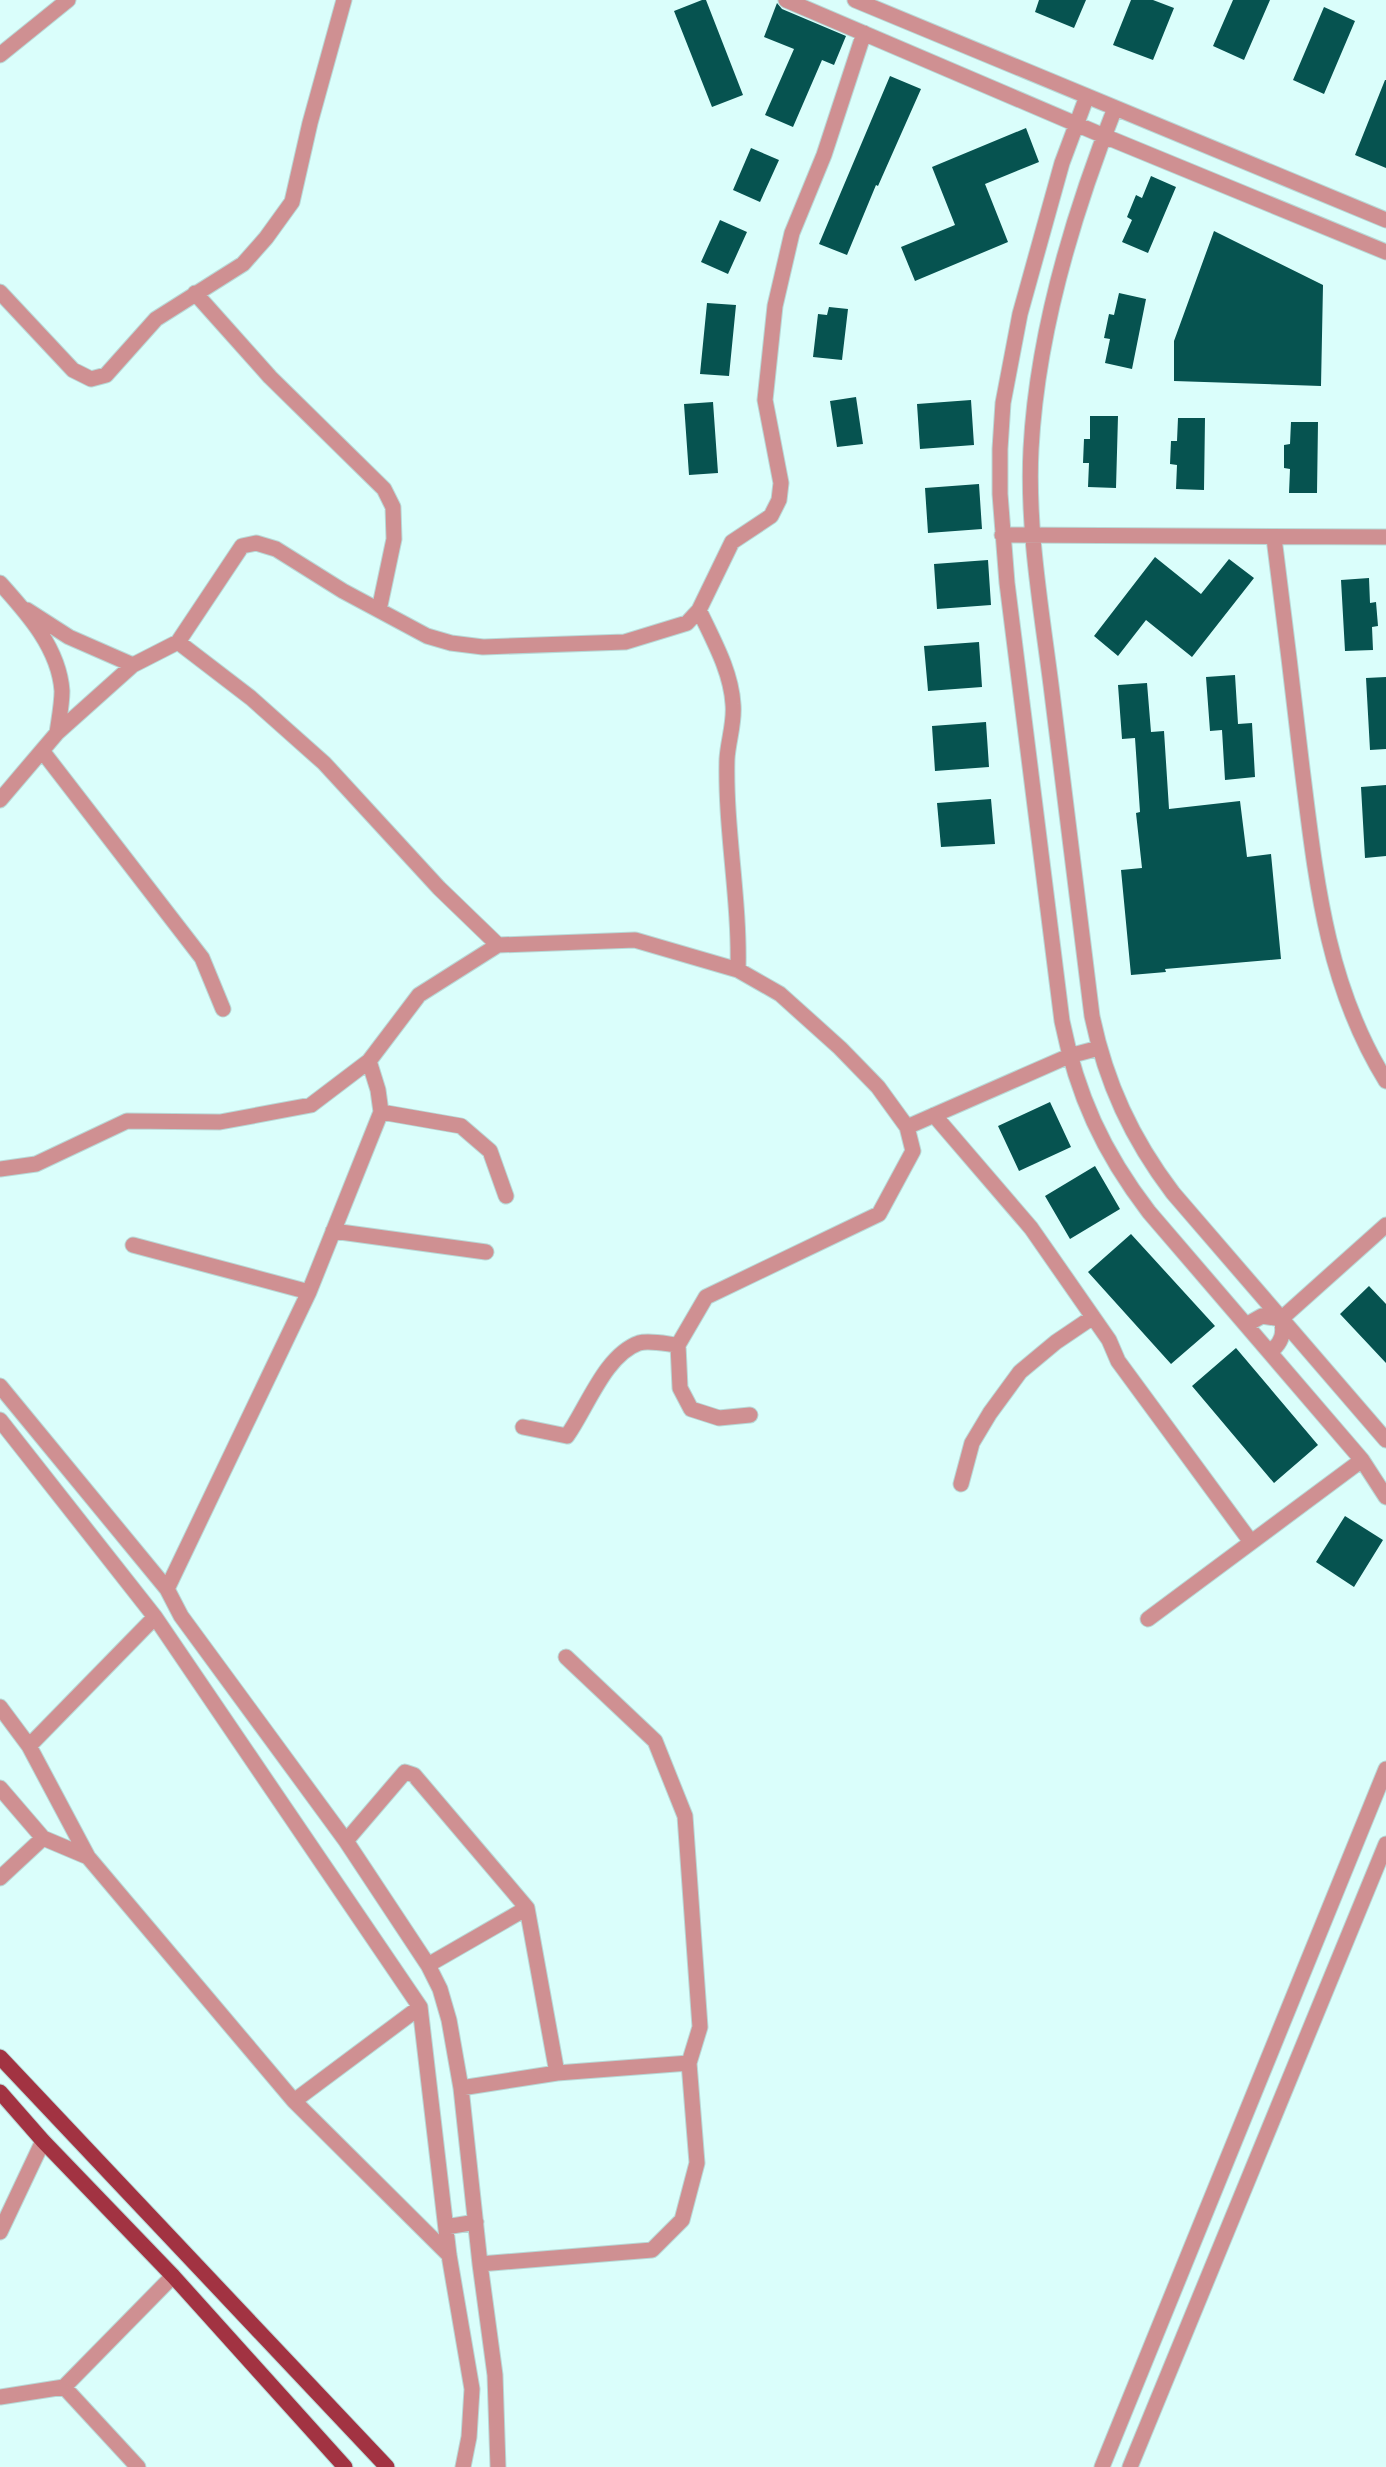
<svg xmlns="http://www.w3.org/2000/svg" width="1386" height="2467" viewBox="0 0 1386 2467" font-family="Roboto,sans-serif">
  <rect width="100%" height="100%" fill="#dafefb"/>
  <path fill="#065350" d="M702,0H706L743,95L712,107L674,11Z
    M1039,0H1086L1074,28L1035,12Z
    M1131,0H1153L1174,8L1153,60L1113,45Z
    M1233,0H1270L1244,60L1213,46Z
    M777,3L782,9L846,36L834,65L822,60L793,127L765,115L794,49L764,37Z
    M1324,7L1355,21L1324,94L1293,80Z
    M890,76L921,89L878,186L876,185L847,255L819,244Z
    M1385,80H1386V168L1355,155Z
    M1026,128L1039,162L985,184L1008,242L915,281L901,247L955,225L932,167Z
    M751,148L779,160L760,202L733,190Z
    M1151,176L1176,187L1148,253L1122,242L1132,220L1127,217L1136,195L1142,198Z
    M720,220L747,232L728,274L701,262Z
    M1214,231L1323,285L1321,386L1174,381V341Z
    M1119,293L1146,299L1132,369L1105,363L1110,339L1104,338L1109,314L1114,315Z
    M707,303L736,305L729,376L700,374Z
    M829,307L848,309L842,360L813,357L818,314L827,315Z
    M856,397L863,444L837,447L830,401Z
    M971,400L974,445L920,449L917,404Z
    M713,402L718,473L689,475L684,404Z
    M1090,416H1118L1116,488L1088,487L1089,463H1083L1084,439H1090Z
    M1178,418H1205L1204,490L1176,489L1177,465L1170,464L1171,441H1177Z
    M1291,422H1318L1317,493H1289L1290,469L1284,468V445L1290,444Z
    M979,484L982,529L928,533L925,488Z
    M1155,557L1201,594L1229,559L1254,578L1192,657L1146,620L1118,656L1094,636Z
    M988,560L991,605L937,609L934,564Z
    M1369,578L1370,603L1376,602L1378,626L1372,627L1373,650L1345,651L1341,580Z
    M979,642L982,687L928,691L924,646Z
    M1235,675L1238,724L1252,723L1255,777L1225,780L1222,730L1210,731L1206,677Z
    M1386,677V749L1370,750L1366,678Z
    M1147,683L1151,732L1164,731L1169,809L1240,801L1247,857L1271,854L1281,959L1165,969L1166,972L1131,975L1121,870L1142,868L1136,813L1140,812L1135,738L1122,739L1118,685Z
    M986,722L989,767L935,771L932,726Z
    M1386,785V856L1365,858L1361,787Z
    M991,799L995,844L941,847L937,803Z
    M1050,1102L1071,1147L1019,1171L998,1126Z
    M1095,1166L1120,1209L1070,1239L1045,1196Z
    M1131,1234L1215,1326L1171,1364L1088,1272Z
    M1369,1286L1386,1304V1363L1340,1314Z
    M1236,1348L1318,1445L1274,1483L1192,1386Z
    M1345,1516L1383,1540L1354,1587L1316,1562Z"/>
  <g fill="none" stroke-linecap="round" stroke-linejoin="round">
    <defs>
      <path id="minor" d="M786,0L1104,136L1386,252
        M855,0L1386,220
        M0,55L68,0
        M1087,96L1062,163L1020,314L1003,403L1000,449V494L1007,583L1062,1021C1077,1095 1103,1152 1149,1212L1362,1460L1386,1497
        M1115,108C1073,214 1037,335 1031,449C1027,528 1041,607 1051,685C1065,795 1078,906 1092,1016C1106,1083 1132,1139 1173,1193L1386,1440
        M0,292L73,370L91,379L106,375L156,319L243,264L266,238L292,202L310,123L344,0
        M195,293L270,377L384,489L393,507L394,539L379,610
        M1002,535L1386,537
        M1274,538C1284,615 1293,691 1302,768C1316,879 1326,984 1386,1081
        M0,583C27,613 59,648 62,691C62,704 59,719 57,733
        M27,610L69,637L133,665
        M699,610C713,640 731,671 733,704C735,722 728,741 727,759C725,829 740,899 738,970
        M178,642L251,698L324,763L439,888L498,945
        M43,752L202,958L223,1009
        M0,800L57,733L133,665L178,642L242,546L256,543L276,549L343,591L427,636L451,643L483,647L625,642L687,623L699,610L732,542L771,516L779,500L781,483L765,400L775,306L792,233L824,155L864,33
        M381,1112L461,1126L490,1151L506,1196
        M934,1115L1031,1228L1109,1340L1118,1361L1251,1542
        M907,1127L1069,1056L1099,1048
        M0,1169L36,1164L127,1121L220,1122L311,1105L369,1061L419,995L498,945L635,940L738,970L780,994L840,1048L878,1087L907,1127L913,1151L879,1214L706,1297L678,1345C667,1344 649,1340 639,1343C605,1355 587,1408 567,1436L523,1427
        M333,1231L486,1252
        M133,1245L309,1292
        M1281,1319L1386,1225
        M1246,1325L1262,1316L1281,1319
        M678,1345L680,1388L691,1409L719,1418L750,1415
        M1270,1352C1282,1343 1285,1333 1281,1319
        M0,1386L167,1589L181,1616L346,1841L428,1965L440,1989L449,2020L461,2088L480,2264L495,2375L498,2467
        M0,1420L155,1617L420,2007L449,2255L472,2389L469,2437L463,2467
        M961,1484L972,1443L990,1413L1020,1372L1056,1342L1093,1317
        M167,1589L309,1292L381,1112L378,1090L369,1061
        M1148,1619L1362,1460
        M566,1657L655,1741L685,1816L700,2027L689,2063
        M0,1707L29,1746L88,1857
        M29,1746L155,1617
        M0,1788L43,1838L88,1857L294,2101L449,2255
        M346,1841L405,1772L414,1775L527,1908L557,2073
        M0,1878L43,1838
        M428,1965L527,1908
        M461,2088L557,2073L689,2063L697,2163L682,2220L652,2250L480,2264
        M294,2101L420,2007
        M446,2227L476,2222
        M0,2232L43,2141
        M64,2387L138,2467
        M0,2397L64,2387L173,2276
        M1102,2467L1386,1769
        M1130,2467L1386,1844"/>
      <path id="major" d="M0,2057L387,2467
        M0,2092L43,2141L173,2276L345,2467"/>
    </defs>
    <use href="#minor" stroke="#b8d8d6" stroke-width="17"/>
    <use href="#major" stroke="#b8d8d6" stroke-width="17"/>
    <use href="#minor" stroke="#cf9092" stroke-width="15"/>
    <use href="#major" stroke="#a23342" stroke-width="15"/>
  </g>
</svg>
